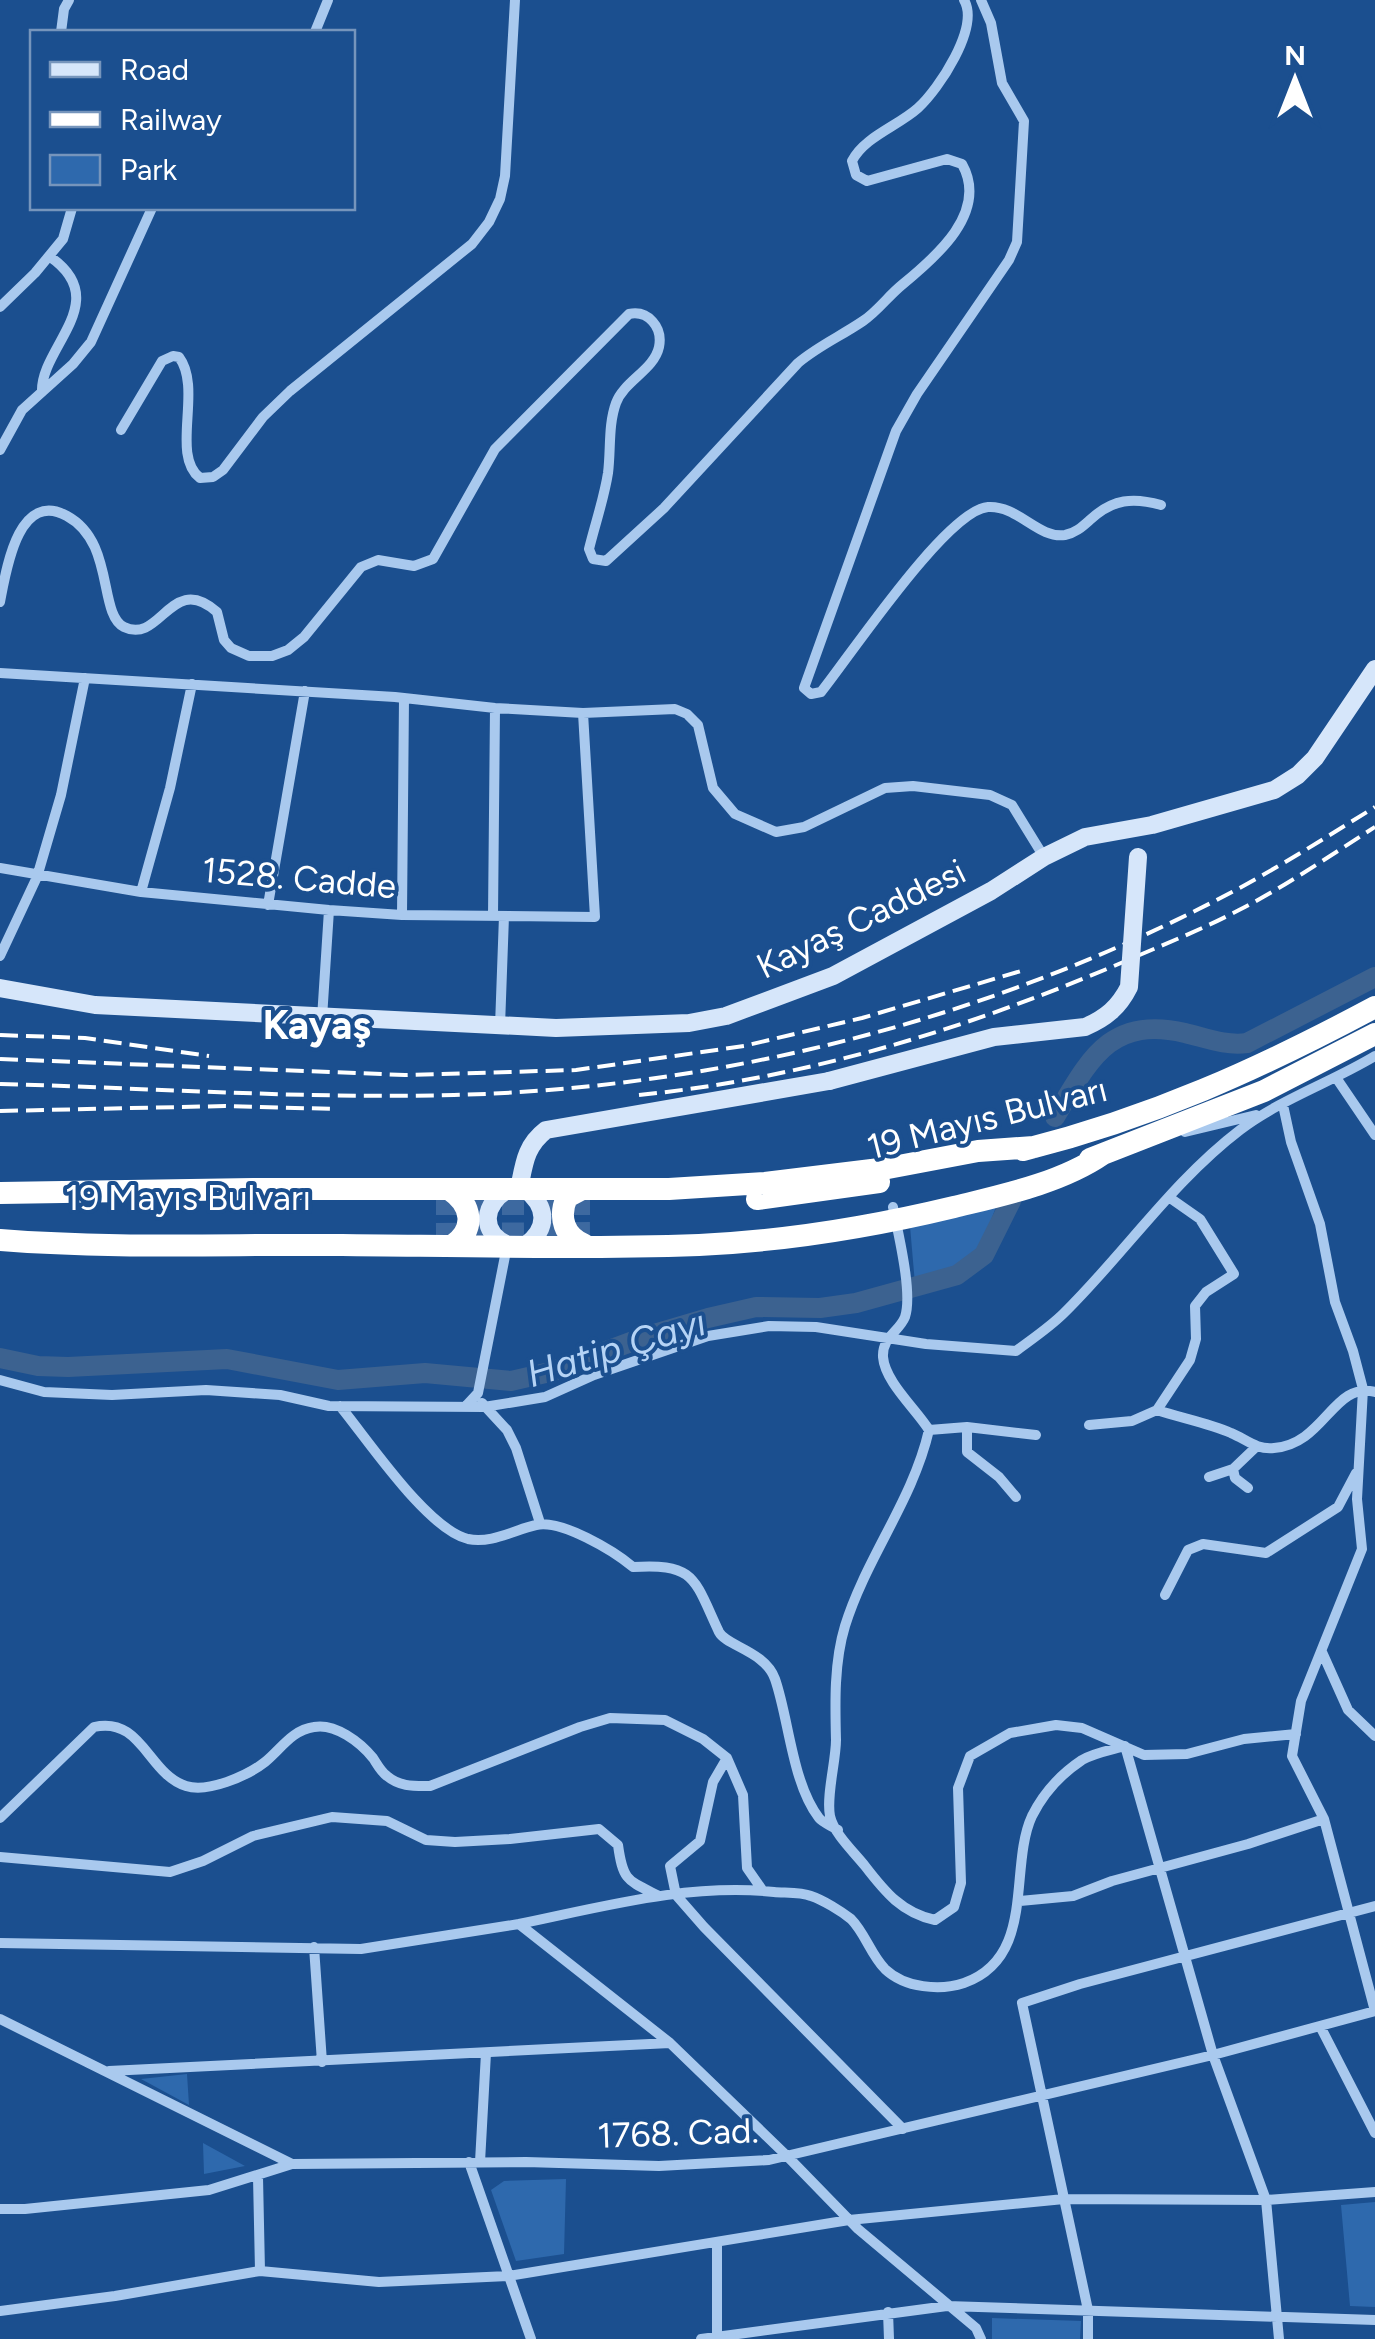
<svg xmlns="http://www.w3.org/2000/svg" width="1375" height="2339" viewBox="0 0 1375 2339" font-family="Figtree,sans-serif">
  <rect width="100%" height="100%" fill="#1b4f8f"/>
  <path fill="#2e69ad" d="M996,1207C974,1265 975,1265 915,1284L910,1226Z
    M187,2074L189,2105L141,2079Z
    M203,2143L245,2166L204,2174Z
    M566,2179L564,2254L516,2261L491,2190L504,2181Z
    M1375,2202V2307L1350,2306L1341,2205Z
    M992,2318L1081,2321L1080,2339H992Z"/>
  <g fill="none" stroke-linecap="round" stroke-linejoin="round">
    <path stroke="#3c6290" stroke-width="20" d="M1055,1117C1089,1061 1109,1015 1185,1033C1206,1038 1226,1046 1247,1043L1375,977
      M0,1358L38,1366L68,1367L227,1359L338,1380L425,1373L511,1381L550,1372L647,1336L708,1318L756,1307L820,1308L856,1303L957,1275L984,1255L1011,1201"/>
    <path stroke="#3d69a0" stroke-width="22" stroke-dasharray="22 11" stroke-linecap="butt" d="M436,1204H592
      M436,1234L593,1233"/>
    <path stroke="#a9c9ee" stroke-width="10" d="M981,0L991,23L1002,83L1024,121L1017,242L1009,260L917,394L896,431L804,688L811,694L821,692C850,656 947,510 988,507C1018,505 1038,539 1065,535C1076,533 1083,526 1091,519C1113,499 1133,497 1161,505
      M61,32L64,9L69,0
      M315,32L328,0
      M0,307L35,273L63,239L72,208
      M42,392C40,347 115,301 49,256
      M121,430L162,361L173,356L179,357C203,389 170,455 200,478L213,477L223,470L263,417L290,391L472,244L489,222L500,199L505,176L515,0
      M0,450L22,410L73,364L91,342L152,208
      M0,602C6,571 18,489 67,516C115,542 98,614 124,627C161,645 171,571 217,612L224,640L231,648L249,656H272L288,650L304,637L361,567L378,560L414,566L433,559L495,449L629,314C648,310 663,327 659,347C654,370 624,381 616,403C608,425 611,450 608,473C604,499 595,524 589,549L593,559L606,561L664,508L798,363C818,346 841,336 863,321C878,311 888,296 903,284C936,257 989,212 962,164L947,159L867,181L856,175L852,161C864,137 898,126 918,108C939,89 980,27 964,0
      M0,673L395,697L495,708L583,713L675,709L687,714L698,725L713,788L735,814L776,832L804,827L885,788L913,786L990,795L1012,805L1044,857
      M0,868L141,892L329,910L402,915L595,917L583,713
      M141,892L170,788L192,684
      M268,905L305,691
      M402,915L404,698
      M493,916L495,708
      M0,956L37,877L61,795L85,678
      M322,1018L329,910
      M500,1026L504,916
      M1337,1079L1375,1135
      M1185,1132L1256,1115
      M893,1207C898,1233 913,1293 905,1317C899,1332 882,1337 883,1357C885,1382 916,1409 929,1430C913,1500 866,1558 845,1626C834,1662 835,1703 836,1740C836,1761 826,1796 830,1816C834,1834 854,1852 865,1866C885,1892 902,1913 935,1920L954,1907L961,1883L958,1788L970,1756L1010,1733L1056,1725L1082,1728L1144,1755L1187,1754L1244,1739L1296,1734
      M0,1380L44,1392L112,1395L206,1390L280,1395L329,1406L484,1407L545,1397L594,1375L708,1336L769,1326L816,1327L926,1344L1016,1351C1032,1339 1050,1327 1064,1313C1124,1254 1173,1181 1240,1130C1281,1099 1332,1082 1375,1056
      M482,1403L507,1430L516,1448L540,1523
      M340,1406C368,1440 427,1529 468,1539C491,1544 514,1530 536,1525C561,1519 614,1551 633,1567C696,1563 694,1579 719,1632C726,1646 765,1651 775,1679C789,1719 792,1783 819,1818C823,1823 832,1826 838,1830
      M465,1407L478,1393L507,1246
      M1157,1410C1181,1418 1208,1423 1231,1433C1246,1439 1256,1450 1274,1448C1325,1444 1333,1381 1375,1392
      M1089,1425L1132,1421L1157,1410L1190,1360L1196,1339L1195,1306L1206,1292L1234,1274L1200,1219L1170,1198
      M967,1427V1452L999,1477L1016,1497
      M929,1430L967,1427L1036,1435
      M1233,1469L1235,1478L1248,1488
      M1209,1477L1233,1469L1256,1447
      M1165,1595L1188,1550L1203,1544L1266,1553L1338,1507L1356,1473
      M1322,1652L1348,1710L1375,1736
      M727,1758L713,1782L700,1841L670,1866L676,1895L704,1927L903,2129
      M0,1818L94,1727C142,1716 148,1774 186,1786C208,1793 247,1776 265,1762C281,1749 292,1730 314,1727C335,1723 360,1742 373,1758C377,1764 381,1772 387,1776C400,1787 414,1786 430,1786L580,1727L610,1718L665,1720L703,1739L727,1758L743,1795L747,1868L763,1891
      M0,1857L170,1872L203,1861L253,1836L332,1817L387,1821L426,1840L455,1842L510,1839L599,1829L618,1845C623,1881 627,1880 659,1896
      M1020,1901L1073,1896L1112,1881L1248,1844L1324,1819
      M519,1924C602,1907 688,1883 774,1892C785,1893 801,1892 811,1896C823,1900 841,1911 851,1919C865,1933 871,1955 885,1969C905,1988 940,1991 964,1983C1037,1957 1008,1868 1032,1816C1043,1794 1061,1774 1082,1760C1094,1753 1111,1750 1125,1746L1213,2055L1266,2200L1279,2339
      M0,1943L361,1949L519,1924L670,2043L787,2156L858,2229L976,2328L981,2339
      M314,1947L322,2062
      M0,2019L292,2164L526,2162L659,2166L769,2160L1213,2055L1375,2011L1324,1819L1292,1756L1301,1701L1362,1549L1357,1499L1363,1389L1353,1351L1335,1302L1320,1224L1291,1142L1283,1105
      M1320,2026L1375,2133
      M109,2071L670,2043
      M469,2162L531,2339
      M480,2162L486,2053
      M258,2177L260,2271
      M0,2209H25L209,2190L292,2164
      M0,2311L115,2296L260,2271L379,2282L508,2276L849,2220L1064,2199L1266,2200L1375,2192
      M888,2312L889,2339
      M701,2339L947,2306L1375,2320
      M717,2339V2243
      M1088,2339V2310L1022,2003L1080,1984L1375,1906"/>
    <path stroke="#d6e6fa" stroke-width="18" d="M0,988L95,1005L556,1028L689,1023L726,1016L833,976L991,891L1044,857L1085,837L1152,825L1274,790L1298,775L1315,758L1375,669
      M519,1189C524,1165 525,1146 546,1130L829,1081
      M525,1189C547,1206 549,1228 526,1245
      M508,1245C479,1232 483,1203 509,1189"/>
    <path stroke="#fff" stroke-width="22" d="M1023,1150C1151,1118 1259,1069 1375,1007
      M1090,1159L1264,1091L1375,1034
      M582,1189L567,1197C558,1217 564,1237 585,1245
      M450,1190C472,1205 476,1229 453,1245
      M0,1193L253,1189H669L765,1183L888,1168L978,1151L1034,1147
      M757,1199L879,1182
      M0,1240C113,1249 228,1244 342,1245C460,1246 580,1249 699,1245C784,1241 871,1227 954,1207C1003,1195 1061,1183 1103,1154"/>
    <path stroke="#fff" stroke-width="4" stroke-dasharray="18 8" stroke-linecap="butt" d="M0,1035L85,1038L209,1056
      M0,1059L405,1075L576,1070L744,1046L862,1018L1021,971
      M0,1084C151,1088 303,1099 454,1095C725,1088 993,1018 1232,892C1281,866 1328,836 1375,807
      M639,1095C809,1078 972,1027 1128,960C1165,944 1203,929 1239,910C1286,886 1331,855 1375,827
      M0,1111L225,1106L335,1109"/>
    <path stroke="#d6e6fa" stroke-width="18" d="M829,1081L994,1037L1085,1027C1106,1018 1119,1007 1129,987L1138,857"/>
  </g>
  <g text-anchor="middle" stroke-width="8" stroke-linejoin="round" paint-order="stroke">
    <g font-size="35" fill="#fff" stroke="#1b4f8f">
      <text transform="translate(299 878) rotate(5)" y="12">1528. Cadde</text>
      <text transform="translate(861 919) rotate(-26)" y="12">Kayaş Caddesi</text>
      <text transform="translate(987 1118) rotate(-14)" y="12">19 Mayıs Bulvarı</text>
      <text x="188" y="1210">19 Mayıs Bulvarı</text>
      <text transform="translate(678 2133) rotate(-2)" y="12">1768. Cad.</text>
    </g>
    <g font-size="38" font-style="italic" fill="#b5d3f5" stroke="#1b4f8f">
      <text transform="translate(616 1348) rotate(-17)" y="13">Hatip Çayı</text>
    </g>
    <g font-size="40" font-weight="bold" fill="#fff" stroke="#1b4f8f">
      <text x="317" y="1039">Kayaş</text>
    </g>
  </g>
  <rect x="30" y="30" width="325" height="180" fill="#1b4f8f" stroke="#7695bc" stroke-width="2.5"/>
  <rect x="50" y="62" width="50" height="15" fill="#d6e6fa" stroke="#7695bc" stroke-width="2.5"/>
  <text x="120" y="80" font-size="30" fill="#ffffff">Road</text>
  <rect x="50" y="112" width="50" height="15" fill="#ffffff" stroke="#7695bc" stroke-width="2.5"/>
  <text x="120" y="130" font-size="30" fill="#ffffff">Railway</text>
  <rect x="50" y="155" width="50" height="30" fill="#2e69ad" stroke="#7695bc" stroke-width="2.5"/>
  <text x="120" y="180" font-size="30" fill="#ffffff">Park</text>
  <g transform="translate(1295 80)" stroke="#1b4f8f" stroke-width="8" paint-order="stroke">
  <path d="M0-8L18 38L0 25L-18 38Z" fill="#ffffff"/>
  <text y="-15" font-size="28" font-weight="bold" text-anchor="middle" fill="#ffffff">N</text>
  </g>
</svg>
